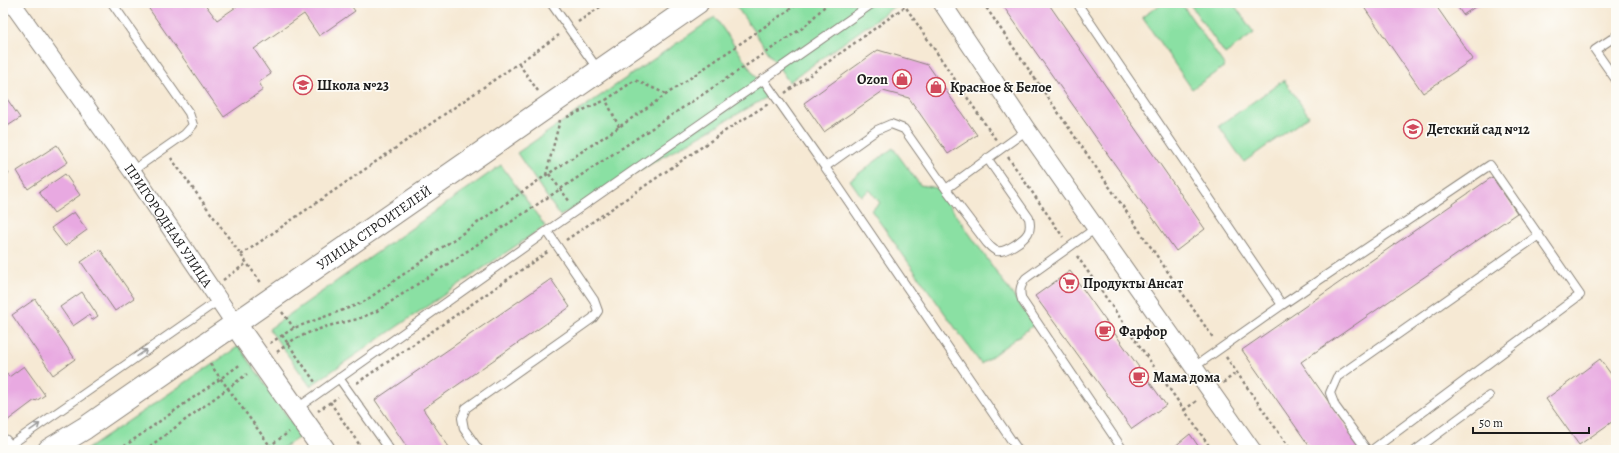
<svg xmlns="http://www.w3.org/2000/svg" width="1619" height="453" viewBox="0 0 1619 453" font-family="Alegreya,serif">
  <rect width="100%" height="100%" fill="#fdfcf7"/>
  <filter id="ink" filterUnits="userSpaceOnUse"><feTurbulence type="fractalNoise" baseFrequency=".025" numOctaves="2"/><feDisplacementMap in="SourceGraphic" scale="8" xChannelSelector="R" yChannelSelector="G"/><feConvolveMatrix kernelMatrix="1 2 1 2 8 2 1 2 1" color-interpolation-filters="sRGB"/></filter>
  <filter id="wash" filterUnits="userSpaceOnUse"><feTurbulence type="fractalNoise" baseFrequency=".012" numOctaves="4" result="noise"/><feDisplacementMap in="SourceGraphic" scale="16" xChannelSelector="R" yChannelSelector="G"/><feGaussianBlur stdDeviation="0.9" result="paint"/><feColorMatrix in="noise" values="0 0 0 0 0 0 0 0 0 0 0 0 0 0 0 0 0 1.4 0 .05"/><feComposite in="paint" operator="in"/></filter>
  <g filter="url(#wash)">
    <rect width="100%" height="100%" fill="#f6e9d4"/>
    <path fill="#8ae0a3" stroke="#537e60" d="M734,3H899L789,82Z
      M1163,3H1181L1225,66L1192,89L1142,17Z
      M1189,3H1233L1254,33L1225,54Z
      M715,17L769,96L560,216L517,153Z
      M1284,80L1309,116L1244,162L1219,126Z
      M893,148L920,185L937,188L1034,325L981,364L871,210L880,203L870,190L861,196L850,180Z
      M501,165L545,226L310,386L269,329Z
      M239,346L301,436L280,450H86Z"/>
    <g id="blocks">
      <path fill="#e8a9e1" d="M145,3H204L217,20L242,3H349L355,11L319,36L304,14L254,49L271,74L259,82L263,90L224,117Z
        M1001,3H1048L1205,229L1176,251Z
        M1361,3H1434L1473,59L1423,93Z
        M1455,3H1481L1463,15Z
        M878,50L928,65L977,135L948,154L909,98L883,91L824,132L804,103Z
        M3,93L20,118L3,129Z
        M57,145L68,162L28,189L17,171Z
        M3,165L9,174L3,177Z
        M65,174L80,195L54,213L39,192Z
        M1492,177L1517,213L1301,362L1362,450H1312L1242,350Z
        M74,212L87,230L65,246L51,228Z
        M100,249L134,298L115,311L81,262Z
        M1070,271L1166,405L1132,429L1035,296Z
        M551,279L570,307L423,409L451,450H409L375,400Z
        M82,292L98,316L92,320L89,315L73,326L60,307Z
        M35,299L75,359L53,375L12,315Z
        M1600,359L1616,381V419L1579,445L1546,399Z
        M24,366L45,395L36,401L35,400L7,421L3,415V372L5,371L9,377Z
        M1190,434L1201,450H1176L1174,447Z"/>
    </g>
  </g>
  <g filter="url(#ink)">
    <use href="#blocks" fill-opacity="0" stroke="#898278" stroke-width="1"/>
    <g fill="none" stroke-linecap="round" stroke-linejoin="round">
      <defs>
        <path id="lane" d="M112,3L189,113L193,125L185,134L132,171
          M551,3L599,71
          M1079,3V6L1282,305L1194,367
          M1616,36L1595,50L1616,80
          M763,79L825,167L877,130L891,124L904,129L946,189L987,243C990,246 993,250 997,251C1005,253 1024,240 1028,233C1031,228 1030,223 1029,218L987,158
          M825,167L1018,450
          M946,189L1027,130
          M1096,228L1026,278C1020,286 1019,291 1022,300L1123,450
          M1282,305L1490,165L1580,295L1372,450
          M339,378L390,450
          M296,409L547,231L873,3
          M6,448L219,300
          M479,450L464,429L462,418L466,408L593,318L598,311L594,300L547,231
          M1367,450L1335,406L1330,393L1337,377L1539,235
          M1416,450L1489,396"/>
        <g id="street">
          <path id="s1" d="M12,3L132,171L235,324"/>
          <path d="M942,3L1027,130L1252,450"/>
          <path d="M3,443L8,450"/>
        </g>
        <g id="secondary">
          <path d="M235,324L324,450"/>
          <path id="s2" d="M49,450L85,428L697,3"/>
        </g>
      </defs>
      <use href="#lane" stroke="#898278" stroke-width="10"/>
      <use href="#street" stroke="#898278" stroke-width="19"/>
      <use href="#secondary" stroke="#898278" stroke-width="24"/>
      <path stroke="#898278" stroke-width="2.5" stroke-dasharray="3 3" stroke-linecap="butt" d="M903,3L996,140
        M983,3L1214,339
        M578,22L606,3
        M519,64L538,91
        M785,93L910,3
        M567,117L606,100
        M619,127L606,100L635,80L666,94
        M1008,157L1063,237
        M171,158L262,284
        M549,174L570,202
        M546,175L560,120
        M566,240L725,131L768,104
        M241,255L559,35
        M1077,256L1212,450
        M223,280L247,263
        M282,312L294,328
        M282,335L315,382
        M270,343L294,328L362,303L545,176L619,127L799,3
        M277,352L293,340L308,333L328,326L358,319L377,311L804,27L828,3
        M1226,357L1291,450
        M210,364L273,450
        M357,383L549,251
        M1223,383L1237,372
        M330,402L363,450
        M1184,410L1198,400
        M318,411L338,397
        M119,450L241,364
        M145,450L247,374
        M264,450L289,432"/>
      <use href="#lane" stroke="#fff" stroke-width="8"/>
      <use href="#street" stroke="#fff" stroke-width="17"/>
      <use href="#secondary" stroke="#fff" stroke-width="22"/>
    </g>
    <defs><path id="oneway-shaft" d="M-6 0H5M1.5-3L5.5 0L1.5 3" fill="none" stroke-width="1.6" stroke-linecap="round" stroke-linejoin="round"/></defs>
    <g stroke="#999">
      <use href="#oneway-shaft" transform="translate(142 353) rotate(-35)"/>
      <use href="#oneway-shaft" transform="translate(35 427) rotate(-35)"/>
    </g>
  </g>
  <defs>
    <symbol id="shop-ring" viewBox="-11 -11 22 22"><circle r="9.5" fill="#fdfcf7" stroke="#d1495b" stroke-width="1.5"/><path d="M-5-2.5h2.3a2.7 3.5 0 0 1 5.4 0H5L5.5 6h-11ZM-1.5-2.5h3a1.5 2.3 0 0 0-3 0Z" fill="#d1495b"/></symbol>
    <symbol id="school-ring" viewBox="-11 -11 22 22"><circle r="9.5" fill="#fdfcf7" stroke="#d1495b" stroke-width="1.5"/><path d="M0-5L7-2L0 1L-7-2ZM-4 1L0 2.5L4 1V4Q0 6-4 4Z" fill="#d1495b"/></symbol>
    <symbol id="supermarket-ring" viewBox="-11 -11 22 22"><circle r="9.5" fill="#fdfcf7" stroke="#d1495b" stroke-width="1.5"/><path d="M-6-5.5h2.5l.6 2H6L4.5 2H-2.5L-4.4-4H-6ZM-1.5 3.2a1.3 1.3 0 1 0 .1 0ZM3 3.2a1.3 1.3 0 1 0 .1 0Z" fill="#d1495b"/></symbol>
    <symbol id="cafe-ring" viewBox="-11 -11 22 22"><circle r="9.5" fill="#fdfcf7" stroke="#d1495b" stroke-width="1.5"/><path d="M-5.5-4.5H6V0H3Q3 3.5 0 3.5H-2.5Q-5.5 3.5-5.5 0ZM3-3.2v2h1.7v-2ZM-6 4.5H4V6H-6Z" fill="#d1495b"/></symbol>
  </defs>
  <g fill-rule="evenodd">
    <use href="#shop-ring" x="891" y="68" width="22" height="22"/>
    <use href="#school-ring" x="292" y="74" width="22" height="22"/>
    <use href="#shop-ring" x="925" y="76" width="22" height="22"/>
    <use href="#school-ring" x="1402" y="118" width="22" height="22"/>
    <use href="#supermarket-ring" x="1058" y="272" width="22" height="22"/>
    <use href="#cafe-ring" x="1094" y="320" width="22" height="22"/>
    <use href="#cafe-ring" x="1128" y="366" width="22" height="22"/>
  </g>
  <g text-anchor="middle" stroke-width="3.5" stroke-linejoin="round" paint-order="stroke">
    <g font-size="14" font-weight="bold" fill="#1c1c1c" stroke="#fdfcf7" text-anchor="start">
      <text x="888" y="84" text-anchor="end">Ozon</text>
      <text x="317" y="90">Школа №23</text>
      <text x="950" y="92">Красное &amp; Белое</text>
      <text x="1427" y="134">Детский сад №12</text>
      <text x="1083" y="288">Продукты Ансат</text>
      <text x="1119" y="336">Фарфор</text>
      <text x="1153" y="382">Мама дома</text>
    </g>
    <g font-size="14" fill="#1c1c1c" stroke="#fdfcf7">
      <text dy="5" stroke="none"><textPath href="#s1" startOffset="272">ПРИГОРОДНАЯ УЛИЦА</textPath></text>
      <text dy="5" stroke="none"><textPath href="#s2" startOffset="394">УЛИЦА СТРОИТЕЛЕЙ</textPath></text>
    </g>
  </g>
  <rect width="1619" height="453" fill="none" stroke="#fdfcf7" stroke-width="16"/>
  <path d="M1473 427v6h116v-6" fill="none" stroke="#1c1c1c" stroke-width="2"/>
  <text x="1479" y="427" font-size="12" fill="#1c1c1c" stroke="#fdfcf7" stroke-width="3" paint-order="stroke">50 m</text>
</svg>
